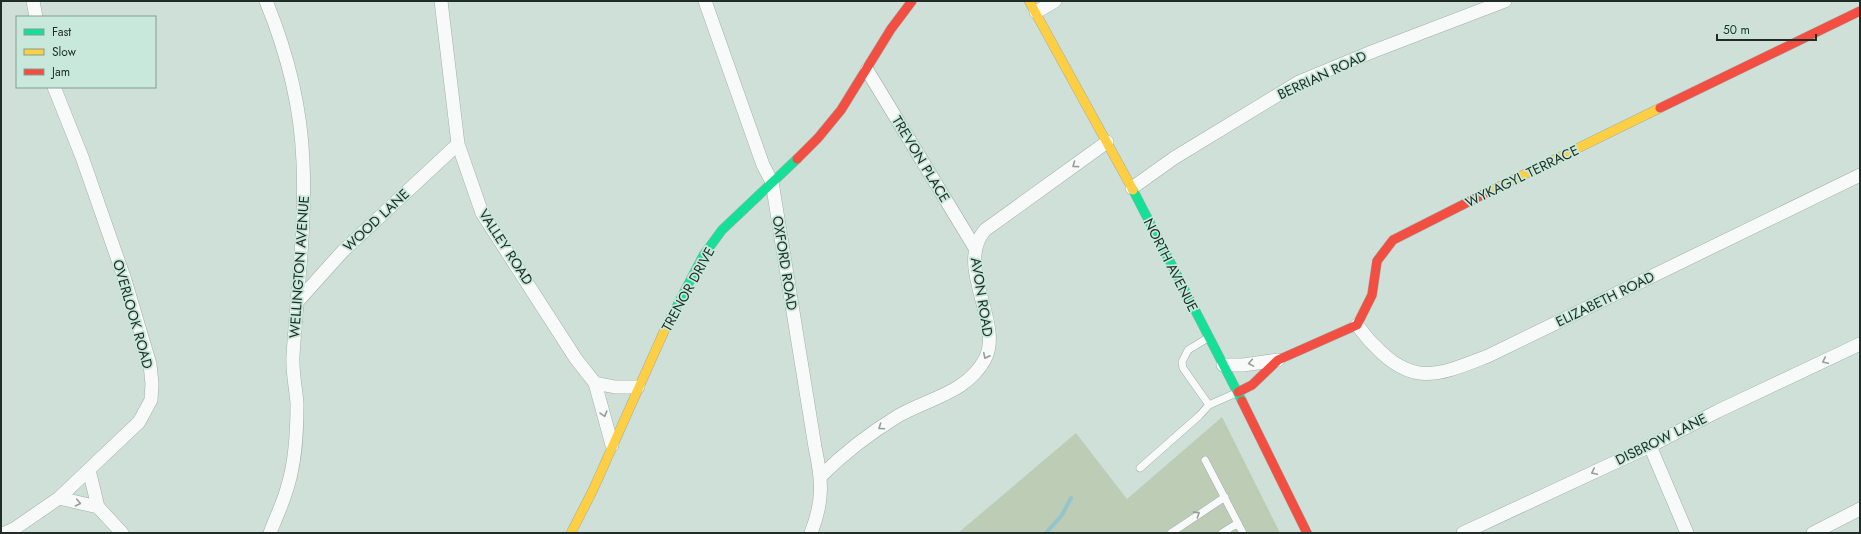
<svg xmlns="http://www.w3.org/2000/svg" width="1861" height="534" viewBox="0 0 1861 534" font-family="Jost,sans-serif">
  <rect width="100%" height="100%" fill="#cfe0d9"/>
  <path fill="#bdccb5" d="M1222,417L1280,533H958L1076,433L1127,499Z"/>
  <g fill="none" stroke-linecap="round" stroke-linejoin="round">
    <path stroke="#95c5cc" stroke-width="4" d="M1046,533L1062,515L1071,498"/>
    <defs>
      <path id="lane" d="M1206,339L1188,350L1182,362L1183,368L1209,405
        M1205,460L1243,533
        M1140,468L1199,416L1209,405L1236,393
        M1171,533L1225,497
        M1222,533L1238,523"/>
      <path id="street" d="M33,1L36,17
        M266,1C287,52 301,107 303,162C306,227 297,291 293,356C292,372 296,388 297,404C297,431 296,459 288,485C284,501 276,517 270,533
        M441,1L458,144L482,213L576,359L595,383L612,445
        M705,1L763,165L772,182L815,447C822,480 824,500 811,533
        M1036,12L1055,1
        M867,70L975,248
        M1132,188L1174,158L1299,82L1374,51L1505,1
        M298,301L343,251L458,144
        M1357,325C1363,332 1368,340 1375,346C1414,388 1441,374 1488,356L1860,175
        M1223,365H1243L1278,360
        M595,383L615,387H638
        M1650,446L1687,533
        M89,470L98,507L122,533
        M821,476C844,453 870,433 898,416C929,398 967,393 985,359C1004,323 954,266 985,230L1107,142
        M59,498L98,507
        M5,533L14,529L59,498L139,422L151,400L152,384L150,364L125,280L82,157L54,87
        M1463,533L1650,446L1718,411L1860,344
        M1813,533L1860,509"/>
      <path id="fast" d="M1133,190L1242,401
        M666,327L703,256L722,230L797,159"/>
      <path id="slow" d="M1029,1L1133,190
        M1484,194L1660,108
        M571,533L593,490L666,327"/>
      <path id="jam" d="M1660,108L1860,11
        M797,159L818,138L841,110L891,29L912,1
        M1238,392L1252,385L1278,360L1357,325L1372,295L1377,261L1393,240L1484,194
        M1242,401L1307,533"/>
    </defs>
    <use href="#lane" stroke="#a0aea8" stroke-width="8"/>
    <use href="#street" stroke="#a0aea8" stroke-width="14"/>
    <use href="#fast" stroke="#a0aea8" stroke-width="10"/>
    <use href="#slow" stroke="#a0aea8" stroke-width="10"/>
    <use href="#jam" stroke="#a0aea8" stroke-width="10"/>
    <use href="#lane" stroke="#f8faf9" stroke-width="7"/>
    <use href="#street" stroke="#f8faf9" stroke-width="13"/>
    <use href="#fast" stroke="#16e098" stroke-width="9"/>
    <use href="#slow" stroke="#ffcf43" stroke-width="9"/>
    <use href="#jam" stroke="#f24e42" stroke-width="9"/>
  </g>
  <defs><path id="oneway-chevron" d="M-2-3.5L2.5 0L-2 3.5" fill="none" stroke-width="1.6" stroke-linecap="round" stroke-linejoin="round"/></defs>
  <g stroke="#969d9a">
    <use href="#oneway-chevron" transform="translate(1075 165) rotate(144)"/>
    <use href="#oneway-chevron" transform="translate(986 356) rotate(116)"/>
    <use href="#oneway-chevron" transform="translate(1825 361) rotate(155)"/>
    <use href="#oneway-chevron" transform="translate(1251 363) rotate(170)"/>
    <use href="#oneway-chevron" transform="translate(604 414) rotate(74)"/>
    <use href="#oneway-chevron" transform="translate(881 427) rotate(146)"/>
    <use href="#oneway-chevron" transform="translate(1594 472) rotate(155)"/>
    <use href="#oneway-chevron" transform="translate(78 503) rotate(12)"/>
    <use href="#oneway-chevron" transform="translate(1197 514) rotate(-33)"/>
  </g>
  <g text-anchor="middle" stroke-width="3.5" stroke-linejoin="round" paint-order="stroke">
    <g font-size="14" fill="#1f2c27" stroke="#c7e8da">
      <text transform="translate(1322 75) rotate(-25)" y="5">BERRIAN ROAD</text>
      <text transform="translate(921 159) rotate(59)" y="5">TREVON PLACE</text>
      <text transform="translate(1522 176) rotate(-26)" y="5">WYKAGYL TERRACE</text>
      <text transform="translate(376 220) rotate(-43)" y="5">WOOD LANE</text>
      <text transform="translate(506 247) rotate(57)" y="5">VALLEY ROAD</text>
      <text transform="translate(785 263) rotate(81)" y="5">OXFORD ROAD</text>
      <text transform="translate(1171 265) rotate(63)" y="5">NORTH AVENUE</text>
      <text transform="translate(299 267) rotate(-86)" y="5">WELLINGTON AVENUE</text>
      <text transform="translate(688 289) rotate(-61)" y="5">TRENOR DRIVE</text>
      <text transform="translate(982 297) rotate(81)" y="5">AVON ROAD</text>
      <text transform="translate(1605 299) rotate(-26)" y="5">ELIZABETH ROAD</text>
      <text transform="translate(133 314) rotate(74)" y="5">OVERLOOK ROAD</text>
      <text transform="translate(1661 439) rotate(-26)" y="5">DISBROW LANE</text>
    </g>
  </g>
  <rect width="1861" height="534" fill="none" stroke="#1f2c27" stroke-width="4"/>
  <rect x="16" y="16" width="140" height="72" fill="#c7e8da" stroke="#849d92"/>
  <rect x="24" y="29" width="20" height="6" fill="#16e098" stroke="#849d92"/>
  <text x="52" y="36" font-size="12" fill="#1f2c27">Fast</text>
  <rect x="24" y="49" width="20" height="6" fill="#ffcf43" stroke="#849d92"/>
  <text x="52" y="56" font-size="12" fill="#1f2c27">Slow</text>
  <rect x="24" y="69" width="20" height="6" fill="#f24e42" stroke="#849d92"/>
  <text x="52" y="76" font-size="12" fill="#1f2c27">Jam</text>
  <path d="M1717 34v6h99v-6" fill="none" stroke="#1f2c27" stroke-width="2"/>
  <text x="1723" y="34" font-size="12" fill="#1f2c27" stroke="#c7e8da" stroke-width="3" paint-order="stroke">50 m</text>
</svg>
